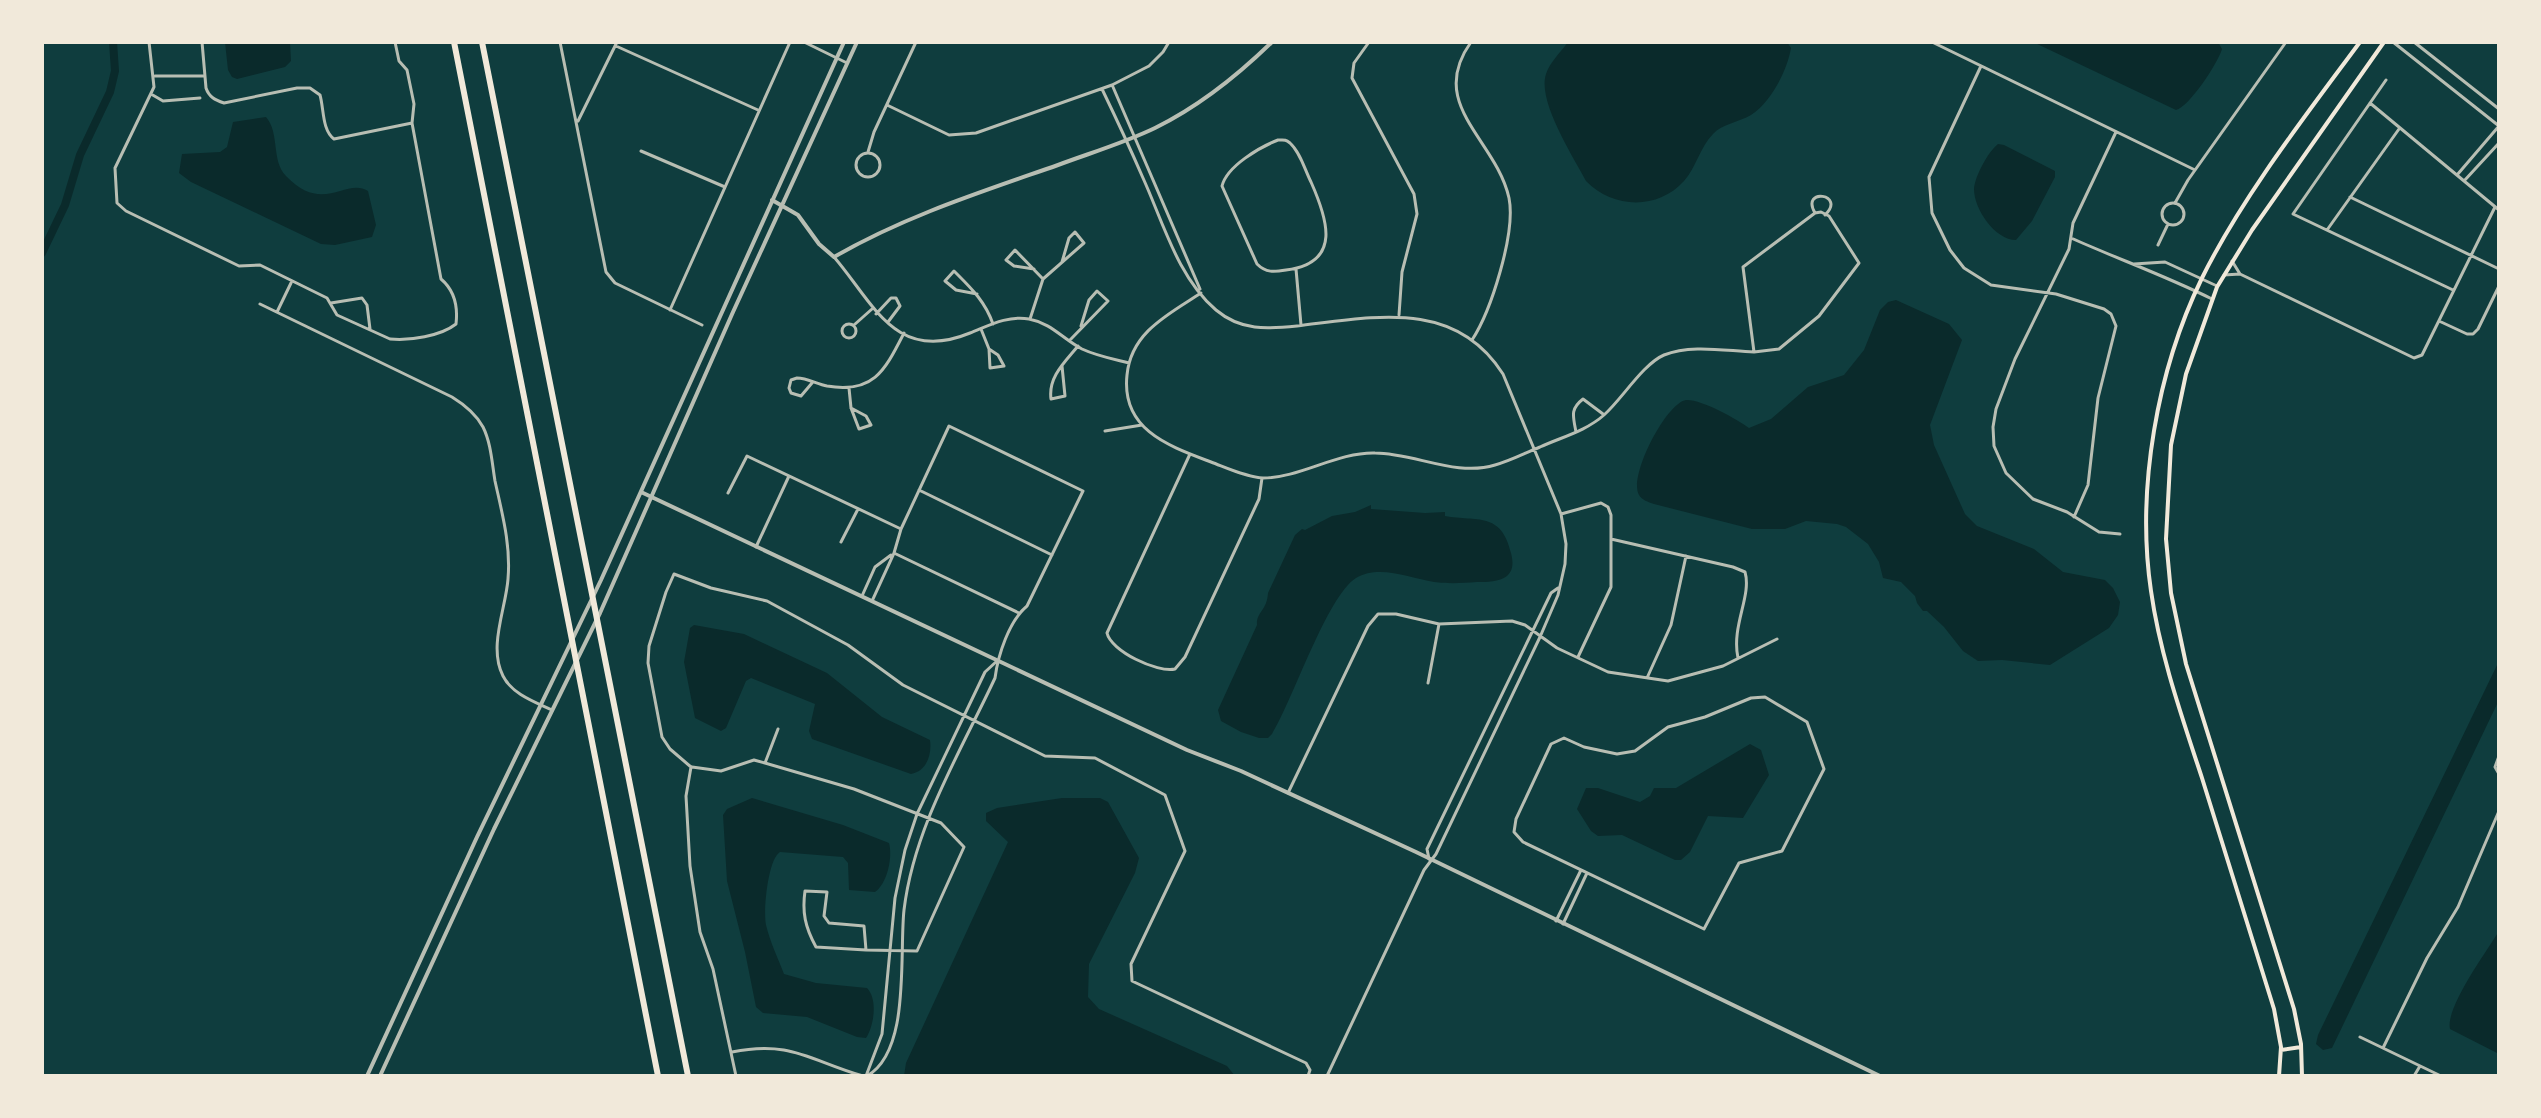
<svg xmlns="http://www.w3.org/2000/svg" width="2541" height="1118" viewBox="0 0 2541 1118" font-family="'Titillium Web',sans-serif">
  <rect width="100%" height="100%" fill="#0f3d3e"/>
  <path fill="#0a2a2b" d="M225,42H290L291,61L285,67L237,79L232,77L228,70Z
    M1568,42H1787L1791,48C1787,71 1771,102 1751,115C1739,122 1722,124 1713,134C1700,147 1696,168 1684,181C1658,210 1613,209 1586,181C1573,156 1537,101 1546,74C1550,62 1561,52 1568,42Z
    M2033,42H2218L2222,49C2218,63 2189,107 2176,110Z
    M266,117C280,133 271,161 286,176C323,215 346,177 368,191L376,225L372,237L335,245L321,244L191,182L179,173L182,154L220,152L227,147L233,122Z
    M1998,144L2004,145L2055,171V177L2032,221L2016,240C1995,240 1974,209 1974,189C1975,176 1988,152 1998,144Z
    M1896,300L1949,324L1962,340L1930,425L1934,445L1965,514L1977,526L2034,549L2063,572L2105,580L2113,588L2120,602L2118,615L2109,628L2050,665L2002,660L1978,661L1963,651L1944,627L1927,611H1923L1917,603L1915,596L1901,582L1883,578L1879,562L1868,544L1846,527L1837,524L1806,521L1785,529H1752L1654,504C1648,502 1642,500 1639,495C1628,477 1666,403 1686,400C1701,399 1737,419 1749,428L1771,419L1808,387L1844,375L1864,350L1880,310L1888,302Z
    M1371,505V509L1425,513L1445,512V516C1477,522 1501,511 1511,553C1513,561 1514,570 1507,576C1499,582 1487,582 1477,582C1463,583 1449,584 1434,582C1410,578 1379,564 1356,578C1327,596 1293,700 1272,734L1268,738H1259L1241,732L1221,721L1218,710L1257,625C1256,612 1267,611 1268,593L1295,535L1302,529L1305,530L1332,516L1355,512Z
    M694,625L744,634L827,673L882,717L930,740C932,754 927,771 911,774L812,739L809,731L815,704L751,678L746,681L726,728L721,731L695,718L684,662L690,628Z
    M2499,661V700L2332,1048L2323,1050L2316,1044L2318,1035Z
    M1750,744L1761,750L1769,775L1743,818L1708,816L1690,852L1681,860H1675L1622,835L1598,836L1591,831L1577,809L1586,788H1598L1640,802L1650,796L1654,788H1676Z
    M752,798L843,825L889,843C893,857 887,884 875,892L849,890L848,863L843,857L780,852C768,859 763,911 766,925C770,942 778,958 784,974L816,983L867,988C878,999 874,1026 866,1038L857,1037L807,1017L763,1013L756,1007L745,952L727,881L723,815L727,809Z
    M1062,798H1100L1108,802L1139,858L1135,873L1089,964L1088,997L1099,1009L1227,1066L1235,1076H904L906,1063L1008,842L986,821V813L997,808Z
    M2499,931V1054L2450,1029C2445,1008 2487,951 2499,931Z"/>
  <g fill="none" stroke-linecap="round" stroke-linejoin="round">
    <path stroke="#0a2a2b" stroke-width="8" d="M42,253L65,205L80,155L110,92L115,71L113,42"/>
    <path stroke="#b8beb3" stroke-width="3" d="M149,42L154,87L115,168L117,203L126,211L239,266L260,265L327,298L337,315L390,339C409,341 441,336 456,324C458,307 454,290 441,279L412,123L414,104L407,70L399,61L395,42
      M202,42L206,88C209,97 215,100 224,103L297,88H310L320,95C324,109 322,130 334,139L412,123
      M560,42L606,272L615,283L702,325
      M804,42L847,63
      M1369,42L1354,63L1352,78L1414,194L1417,214L1402,272L1399,315
      M1471,42C1426,105 1496,139 1509,198C1516,233 1491,311 1472,340
      M1932,42L2195,170
      M2393,42L2499,126
      M2414,42L2499,109
      M616,46L758,110
      M1981,66L1929,177L1932,213L1950,250L1964,268L1991,285L2056,294L2104,309L2111,314L2116,326L2098,398L2088,485L2074,517
      M155,76H203
      M2386,80L2293,214L2453,290
      M1113,87L1200,289
      M1102,89C1116,118 1130,148 1143,178C1163,222 1178,278 1216,310C1241,331 1267,329 1297,326C1373,317 1455,298 1503,374L1561,514L1566,544L1565,564L1558,595L1540,637L1436,854L1424,870L1327,1076
      M151,94L163,101L200,98
      M2370,103L2499,210
      M887,105L949,135L976,133L1112,85L1149,66L1163,52L1169,42
      M578,121L617,42
      M2116,132L2073,223L2069,249L2015,359L1996,409L1993,427L1994,446L2006,473L2033,499L2067,512L2099,532L2120,534
      M1278,140C1284,140 1285,139 1290,143C1300,152 1305,170 1311,182C1327,218 1343,263 1286,270C1274,272 1266,273 1257,264L1222,186C1227,166 1260,147 1278,140Z
      M641,151L725,187
      M868,152L874,132L916,42
      M856 165a12 12 0 1 1 24 0a12 12 0 1 1-24 0Z
      M2457,175L2499,126
      M2464,181L2499,143
      M2350,197L2499,269
      M2175,203L2188,180L2286,42
      M2162 214a11 11 0 1 1 22 0a11 11 0 1 1-22 0Z
      M1821,212L1829,216L1859,263L1819,316L1779,349L1754,352L1743,267L1815,213Z
      M1815,213C1800,187 1847,194 1825,215
      M2327,230L2399,129
      M2071,238C2118,259 2166,276 2212,299
      M2158,245L2168,224
      M834,257C873,302 895,364 970,333C988,326 1008,315 1029,319C1051,323 1063,339 1082,349C1097,356 1113,359 1129,363
      M2232,261L2240,274
      M2134,264L2165,262L2217,286
      M1034,269L1014,266L1006,260L1015,250L1043,279
      M1296,269L1301,325
      M2224,275L2240,274L2414,358L2422,355L2495,207
      M1201,293C1169,314 1131,332 1127,375C1121,430 1169,446 1211,462C1227,468 1246,477 1263,478C1300,478 1337,452 1375,453C1414,453 1456,477 1495,465C1510,461 1525,453 1540,447C1562,437 1586,431 1604,415C1622,399 1643,364 1664,355C1691,344 1726,351 1754,352
      M977,294L956,290L945,281L954,271C971,288 985,301 993,324
      M331,303L362,298L367,305L370,329
      M260,304L452,397C465,405 476,414 483,427C491,443 492,463 495,481C502,513 511,545 508,579C506,608 488,647 503,676C512,694 535,702 552,710
      M670,310L790,42
      M277,312L291,283
      M876,314L891,298H896L900,306L888,322
      M1030,319L1043,279L1084,243L1075,232L1069,238L1062,262
      M2439,321L2467,334H2473L2478,329L2499,286
      M842 331a7 7 0 1 1 14 0a7 7 0 1 1-14 0Z
      M854,325L872,309
      M981,329L989,349L990,368L1004,366L998,355L989,349
      M1070,340L1108,301L1097,291L1089,300L1081,326
      M1062,366L1065,396L1051,399C1048,377 1065,362 1078,346
      M812,383L801,396L791,393L789,388L791,380L797,378C807,378 817,384 827,386C874,394 885,370 904,333
      M849,388L851,408L859,429L871,425L866,416L851,408
      M1105,431L1142,425
      M1576,432C1573,416 1570,409 1583,399L1603,414
      M1190,454L1107,633C1111,651 1157,673 1175,669L1185,657L1259,499L1262,478
      M919,490L1052,555
      M728,493L747,456L901,529
      M1561,514L1601,503L1608,507L1611,515V587L1578,657
      M1611,539L1733,567L1745,572C1752,596 1731,626 1738,658
      M841,542L858,509
      M756,547L789,476
      M894,553L1019,613
      M862,596L875,567L891,555
      M1647,678L1671,625L1686,556
      M1428,683L1439,624
      M1765,697L1807,722L1824,769L1782,851L1739,863L1704,929L1523,842L1514,832L1516,819L1551,744L1564,738L1584,747L1617,754L1635,751L1668,727L1705,717L1751,698Z
      M2499,756L2495,767L2499,774
      M765,763L778,729
      M692,767L721,771L754,760L765,763L854,789L941,823L964,847L917,951L866,950
      M1288,793L1368,626L1378,614H1396L1439,624L1512,621L1525,625L1557,648L1608,672L1668,681L1723,666L1777,639
      M1429,859L1427,849L1551,593L1558,588
      M805,891L827,892L824,916L829,923L864,926L866,950L816,947C805,927 802,912 805,891Z
      M1556,921L1581,870
      M1563,924L1587,873
      M2360,1037L2441,1076
      M2383,1048L2427,958L2458,907L2499,811
      M732,1052C792,1040 810,1061 863,1076
      M736,1076L713,969L700,932L690,866L686,796L691,767L670,749L662,737L648,663L649,646L666,592L674,574L711,588L767,601L848,645L903,685L1045,756L1095,758L1165,795L1185,851L1131,964L1132,981L1306,1063L1310,1070L1308,1076
      M866,1076L882,1034L895,898L905,850L917,814L985,672L997,661
      M867,1076C911,1051 899,955 904,910C914,827 960,753 995,678C998,655 1009,621 1027,606L1083,491L949,426L901,529L894,553L872,601
      M2414,1076L2420,1066"/>
    <path stroke="#b8beb3" stroke-width="4" d="M772,200L798,215L819,244L834,257C905,216 981,192 1058,165C1090,153 1124,143 1155,128C1198,107 1237,76 1272,42
      M641,492L1187,750L1241,771L1416,852L1880,1076
      M367,1076L477,837L601,580L844,42
      M380,1076L494,829L600,613L733,312L857,42"/>
    <path stroke="#f1e9da" stroke-width="4" d="M2281,1050L2301,1047
      M2279,1076L2281,1047L2274,1009C2250,932 2226,855 2202,778C2182,717 2160,655 2151,591C2136,489 2157,370 2202,278C2242,197 2306,115 2360,42
      M2302,1076L2301,1044L2294,1009L2186,664L2171,593L2166,539L2171,445L2186,374L2217,287L2252,230L2384,42"/>
    <path stroke="#f1e9da" stroke-width="6" d="M454,42L658,1076
      M482,42L688,1076"/>
  </g>
  <rect width="2541" height="1118" fill="none" stroke="#f1e9da" stroke-width="88"/>
</svg>
